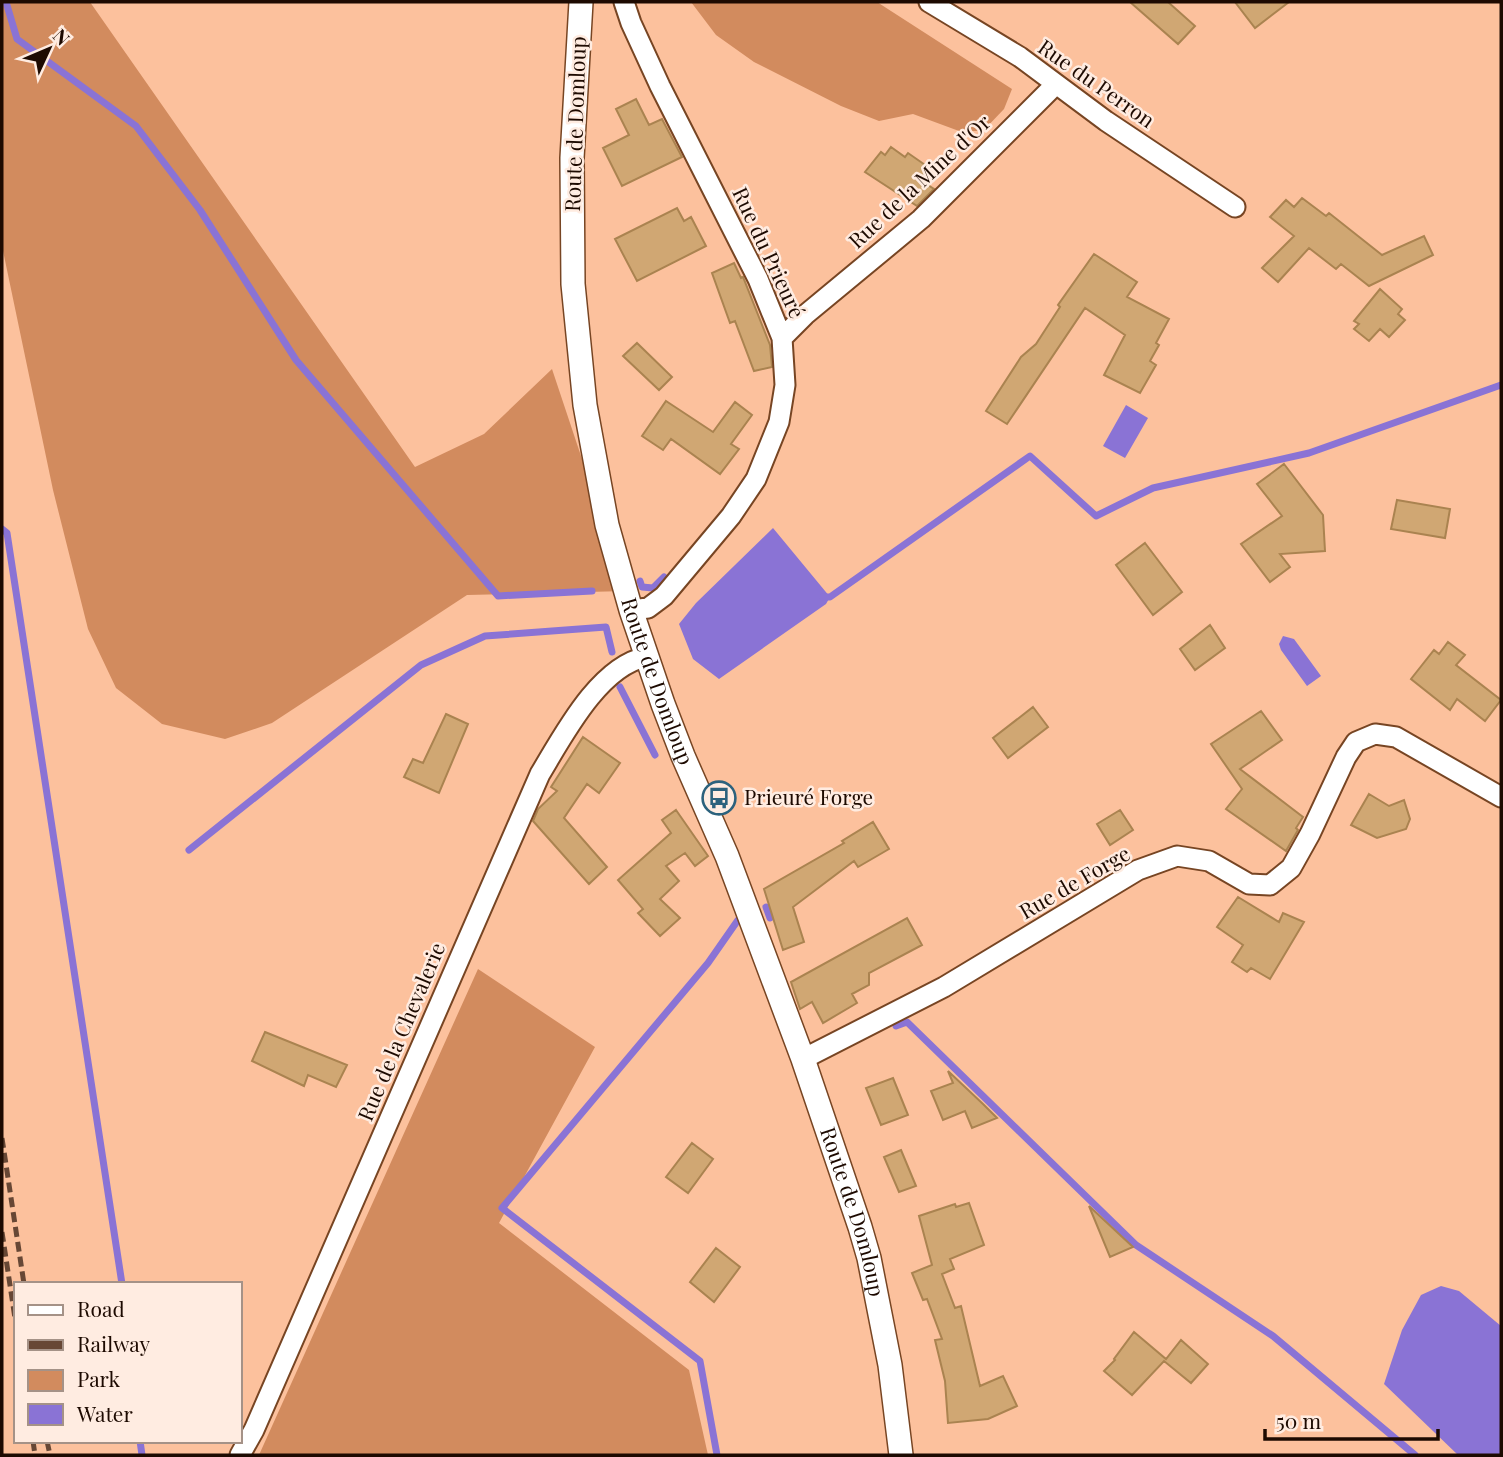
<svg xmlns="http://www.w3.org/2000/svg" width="1503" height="1457" viewBox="0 0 1503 1457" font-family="'Playfair Display',serif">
  <rect width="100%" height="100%" fill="#fcc19d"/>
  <path fill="#d28b5e" d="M2,2H90L415,467L484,434L552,369L626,591L467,595L272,723L225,739L162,724L116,688L88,629L53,490L2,246Z
    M691,2H877L1012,89L1004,109L983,131H959L913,114L879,121L841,106L754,62L716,35Z
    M478,969L595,1047L499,1223L689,1370L708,1455H259Z"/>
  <path fill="#8a73d5" d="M1126,405L1148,418L1125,458L1103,446Z
    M773,528L830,597L826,604L719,679L693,659L679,624L696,603Z
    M1283,636L1294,639L1321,676L1307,686L1281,650L1279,644Z
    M1441,1286L1459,1291L1501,1326V1455H1458L1384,1384L1402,1330L1421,1295Z"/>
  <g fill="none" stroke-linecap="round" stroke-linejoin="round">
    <path stroke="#8a73d5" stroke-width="7" d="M6,2L17,39L136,126L200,210L296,360L498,596L592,591
      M2,529L7,533L122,1284
      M640,581L642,587L653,588L664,577
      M823,597H830L1030,456L1096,516L1153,488L1309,453L1501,385
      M620,687L655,755
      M189,850L421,665L485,636L606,627L612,652
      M766,907L770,918
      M896,1026L907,1022L1136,1245L1273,1336L1415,1455
      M140,1441L142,1455
      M717,1455L700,1361L502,1208L708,963L738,920"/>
  </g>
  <path fill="#d0a773" stroke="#aa8350" stroke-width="2" d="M1130,2H1168L1195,26L1178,44Z
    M1235,2H1289L1255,28Z
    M636,99L649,125L662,119L682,157L622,186L603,148L629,135L616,109Z
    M891,147L905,157L908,153L928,167L920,180L934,189L917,206L865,172L881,152L885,155Z
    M1302,198L1326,216L1329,213L1382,255L1424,236L1433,255L1369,286L1341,264L1336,269L1309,248L1278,282L1262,268L1294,236L1270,217L1286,200L1294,207Z
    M677,208L684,221L691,217L706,246L637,281L615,239Z
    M1094,254L1137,282L1127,297L1169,319L1156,343L1159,345L1150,361L1156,365L1140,393L1104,375L1125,335L1085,308L1007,424L986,411L1021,357L1036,344L1060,307L1058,305Z
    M734,263L741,278L743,277L770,345L772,367L754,371L735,321L730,323L712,273Z
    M1380,289L1402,309L1398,314L1405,320L1389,337L1380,329L1369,341L1354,329L1359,324L1354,321Z
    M637,343L672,377L659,390L623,356Z
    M666,401L713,432L735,402L752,415L731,444L739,449L720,474L671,439L663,450L642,436Z
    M1284,464L1323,515L1325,551L1280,554L1290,567L1270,582L1241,544L1282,516L1257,484Z
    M1397,500L1450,509L1445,538L1391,529Z
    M1145,543L1182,592L1153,615L1116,565Z
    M1210,625L1225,648L1195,670L1180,649Z
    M1448,642L1465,655L1456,665L1501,700L1485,721L1457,699L1450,710L1411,679L1434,650L1439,654Z
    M1033,707L1048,727L1008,758L993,738Z
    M1261,711L1282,740L1240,769L1303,817L1296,828L1298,830L1286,851L1226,809L1242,789L1211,744Z
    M446,714L468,724L439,793L404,777L413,759L423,763Z
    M583,737L620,763L599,793L587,784L564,818L607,867L589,884L533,821L538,809L557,791L551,787Z
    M1369,794L1389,806L1404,800L1410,819L1406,829L1377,838L1351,825Z
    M676,810L708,856L695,866L685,853L666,866L679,881L660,899L680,918L660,936L638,913L643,909L618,880L671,833L662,820Z
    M1120,810L1133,830L1110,845L1097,824Z
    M873,822L889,849L858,867L854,861L793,907L804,942L783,950L764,889L844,843L842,841Z
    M1238,897L1279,922L1283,913L1304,922L1270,979L1251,968L1247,972L1232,962L1243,945L1217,927Z
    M907,918L922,945L869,973V985L852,994L857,1003L823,1023L812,1002L800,1009L791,982Z
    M265,1032L347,1065L336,1087L308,1075L304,1086L252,1061Z
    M948,1071L983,1104L997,1118L972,1128L965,1111L943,1120L931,1091L953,1083Z
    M893,1078L908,1115L881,1125L866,1088Z
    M692,1143L713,1159L688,1193L666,1177Z
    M901,1150L916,1186L899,1192L884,1157Z
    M969,1203L984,1245L950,1259L954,1269L942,1274L955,1308L961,1306L980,1386L1003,1376L1017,1406L988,1419L948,1423L945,1381L935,1340L942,1339L927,1299L923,1300L912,1273L932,1265L919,1216L955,1204L956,1207Z
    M1089,1206L1133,1247L1110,1257Z
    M716,1248L740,1267L714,1302L690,1282Z
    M1134,1332L1166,1359L1181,1340L1208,1364L1191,1383L1164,1361L1132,1395L1104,1371L1115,1360L1114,1359Z"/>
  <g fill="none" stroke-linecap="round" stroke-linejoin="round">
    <defs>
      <path id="minor" d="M624,2L631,23L660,86L758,279L782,338L785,385L779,422L756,479L731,516L664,596L648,608L631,610
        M929,2L1020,57L1106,121L1235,207
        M782,338L805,315L921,219L1055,85
        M803,1059L944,987L1138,870L1177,856L1209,861L1249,884L1270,885L1291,868L1310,834L1346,757L1356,742L1375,734L1396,737L1501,797
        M240,1455L254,1430L540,774C563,736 599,666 646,657"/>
      <g id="tertiary">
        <path id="s1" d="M581,2L572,158L573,284L585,405L607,525L631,610L663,704L683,756L727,856L803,1059L860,1227L869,1258L890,1365L901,1455"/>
      </g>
    </defs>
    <use href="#minor" stroke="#774523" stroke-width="23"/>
    <use href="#tertiary" stroke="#774523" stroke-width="26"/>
    <use href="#minor" stroke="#fff" stroke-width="19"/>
    <use href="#tertiary" stroke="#fff" stroke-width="23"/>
    <path stroke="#674735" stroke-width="5" stroke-dasharray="10 5" stroke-linecap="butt" d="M2,1138L24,1284
      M2,1232L16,1325
      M33,1441L35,1455
      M47,1441L50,1455"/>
  </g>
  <defs>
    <symbol id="bus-ring" viewBox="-11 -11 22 22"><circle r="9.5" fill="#ffece1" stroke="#2c627d" stroke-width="1.5"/><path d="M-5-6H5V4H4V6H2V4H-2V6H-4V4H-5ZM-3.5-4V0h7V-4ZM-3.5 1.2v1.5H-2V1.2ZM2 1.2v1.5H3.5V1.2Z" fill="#2c627d"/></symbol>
  </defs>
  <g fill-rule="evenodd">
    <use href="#bus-ring" x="700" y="779" width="38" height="38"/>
  </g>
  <g text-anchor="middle" stroke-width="5" stroke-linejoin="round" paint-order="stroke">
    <g font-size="21" fill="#1d0a01" stroke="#ffece1">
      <text transform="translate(1096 84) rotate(35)" y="7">Rue du Perron</text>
      <text transform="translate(576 124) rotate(-88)" y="7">Route de Domloup</text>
      <text transform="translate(920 182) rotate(-43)" y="7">Rue de la Mine d'Or</text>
      <text transform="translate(768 253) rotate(65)" y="7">Rue du Prieuré</text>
      <text dy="7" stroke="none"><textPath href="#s1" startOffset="690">Route de Domloup</textPath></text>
      <text transform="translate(1075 883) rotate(-30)" y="7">Rue de Forge</text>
      <text transform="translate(402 1032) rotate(-67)" y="7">Rue de la Chevalerie</text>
      <text dy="7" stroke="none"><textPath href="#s1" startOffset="1256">Route de Domloup</textPath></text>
    </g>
    <g font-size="21" fill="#1d0a01" stroke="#ffece1" text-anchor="start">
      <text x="744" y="805">Prieuré Forge</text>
    </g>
  </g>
  <rect width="1503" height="1457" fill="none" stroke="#1d0a01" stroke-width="7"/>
  <rect x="14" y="1282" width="228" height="161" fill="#ffece1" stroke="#a59287" stroke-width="2"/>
  <rect x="28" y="1305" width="35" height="10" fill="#ffffff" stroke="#a59287" stroke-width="2"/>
  <text x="77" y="1317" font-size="21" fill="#1d0a01">Road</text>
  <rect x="28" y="1340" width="35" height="10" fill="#674735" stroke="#a59287" stroke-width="2"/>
  <text x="77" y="1352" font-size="21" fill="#1d0a01">Railway</text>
  <rect x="28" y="1370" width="35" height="21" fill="#d28b5e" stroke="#a59287" stroke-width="2"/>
  <text x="77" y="1387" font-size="21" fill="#1d0a01">Park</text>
  <rect x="28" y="1404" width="35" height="21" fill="#8a73d5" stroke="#a59287" stroke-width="2"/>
  <text x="77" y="1422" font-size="21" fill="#1d0a01">Water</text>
  <g transform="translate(49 49) rotate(46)" stroke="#ffece1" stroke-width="5" paint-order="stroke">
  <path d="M0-5L12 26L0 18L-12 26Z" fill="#1d0a01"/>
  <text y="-10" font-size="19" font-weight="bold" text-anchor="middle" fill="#1d0a01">N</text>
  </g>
  <path d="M1265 1429v10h173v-10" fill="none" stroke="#1d0a01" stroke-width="3.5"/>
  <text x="1276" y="1429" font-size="21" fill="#1d0a01" stroke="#ffece1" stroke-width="5" paint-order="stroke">50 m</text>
</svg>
